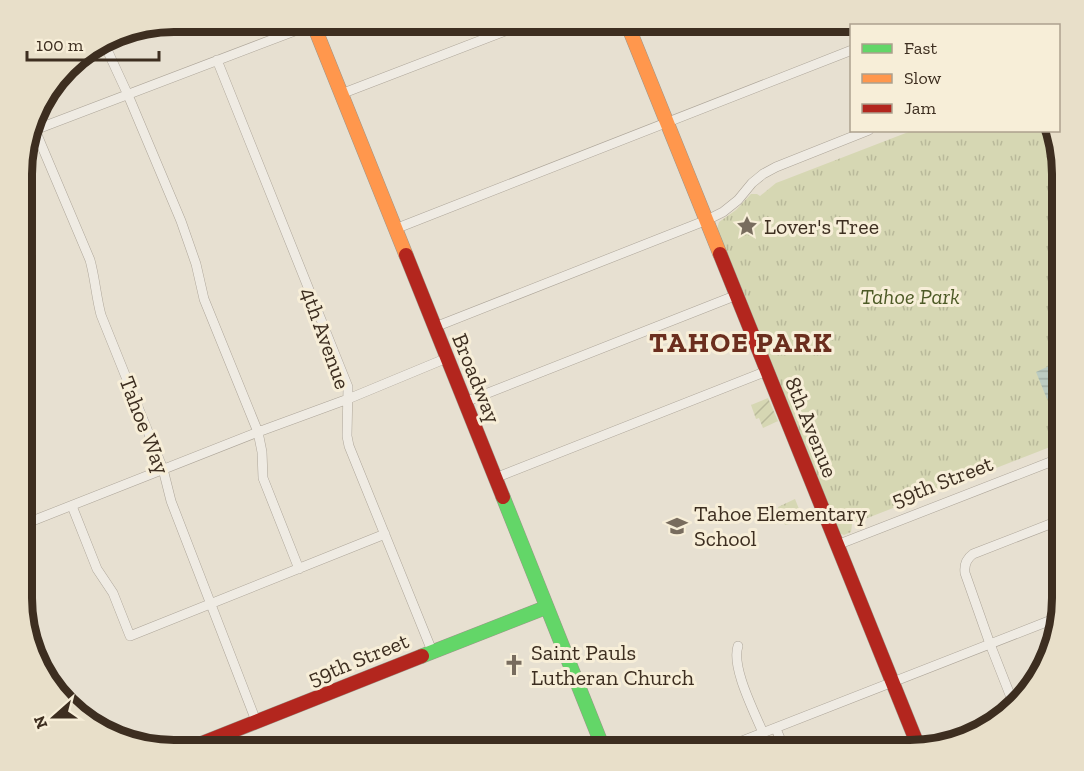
<svg xmlns="http://www.w3.org/2000/svg" width="1084" height="771" viewBox="0 0 1084 771" font-family="'Zilla Slab',serif">
  <defs>
    <pattern id="park-tufts" width="24" height="20" patternUnits="userSpaceOnUse" patternTransform="scale(1.5)"><rect width="24" height="20" fill="#d6d7b3"/><path d="M3 7l-1-3M5 7V3M7 7l1-3M15 17l-1-3M17 17v-4M19 17l1-3" fill="none" stroke="#b9b99a"/></pattern>
    <pattern id="garden-furrows" width="10" height="10" patternUnits="userSpaceOnUse" patternTransform="scale(1.5)"><rect width="10" height="10" fill="#d6d7b3"/><path d="M-1 1l2-2M0 10L10 0M9 11l2-2" fill="none" stroke="#b9b99a"/></pattern>
    <pattern id="water-rules" width="6" height="5" patternUnits="userSpaceOnUse" patternTransform="scale(1.5)"><rect width="6" height="5" fill="#bcccc2"/><path d="M0 2.5h6" fill="none" stroke="#a2b0a6"/></pattern>
  </defs>
  <rect width="100%" height="100%" fill="#e7e0d1"/>
  <path fill="url(#park-tufts)" d="M911,131H1054L1063,164V442L852,524L851,532L844,535L839,533L717,229L719,222L736,210L751,194H757L760,196L776,183L784,180Z
    M795,499L801,514L793,523L785,525L778,507Z"/>
  <path fill="url(#garden-furrows)" d="M768,398L778,421L763,428L759,418L756,419L751,405Z"/>
  <path fill="url(#water-rules)" d="M1049,366L1053,375L1063,371V392L1047,399L1036,372Z"/>
  <g fill="none" stroke-linecap="round" stroke-linejoin="round">
    <defs>
      <path id="street" d="M916,26L924,22
        M103,41L128,95L181,221L196,264L204,299L258,432L262,452L263,478L299,569
        M217,60L348,387L347,436L349,446L432,651
        M341,94L531,21
        M35,130L90,260C95,278 96,296 101,315L163,469L171,501L256,721
        M32,131L313,24
        M395,229L852,50
        M435,327L707,220L723,212L738,200L752,183L763,174L776,167L869,130
        M465,402L737,295
        M495,478L767,371
        M72,506L97,569L113,593L130,636L385,534
        M22,525L258,432L348,399L447,358
        M837,545L1063,457
        M738,646C731,667 754,711 763,733
        M1014,705L990,644L965,573C964,565 966,559 973,554L1063,519
        M776,729L785,750
        M719,750L1059,617"/>
      <path id="fast" d="M503,497L604,750
        M422,656L547,607"/>
      <path id="slow" d="M312,21L406,255
        M626,21L720,254"/>
      <path id="jam" d="M720,254L919,748
        M406,255L503,497
        M185,750L422,656"/>
    </defs>
    <use href="#street" stroke="#ada599" stroke-width="10"/>
    <use href="#fast" stroke="#9c958a" stroke-width="15"/>
    <use href="#slow" stroke="#9c958a" stroke-width="15"/>
    <use href="#jam" stroke="#9c958a" stroke-width="15"/>
    <use href="#street" stroke="#efebe3" stroke-width="9"/>
    <use href="#fast" stroke="#63d668" stroke-width="14"/>
    <use href="#slow" stroke="#ff974d" stroke-width="14"/>
    <use href="#jam" stroke="#b3261e" stroke-width="14"/>
  </g>
  <defs>
    <symbol id="sight-bare" viewBox="-9 -9 18 18"><path d="M0-6L1.8-2.2L6-1.7L2.9 1.2L3.7 5.4L0 3.3L-3.7 5.4L-2.9 1.2L-6-1.7L-1.8-2.2Z" fill="#786c5e" stroke="#f7eed8" stroke-width="2.5" paint-order="stroke"/></symbol>
    <symbol id="school-bare" viewBox="-9 -9 18 18"><path d="M0-5L7-2L0 1L-7-2ZM-4 1L0 2.5L4 1V4Q0 6-4 4Z" fill="#786c5e" stroke="#f7eed8" stroke-width="2.5" paint-order="stroke"/></symbol>
    <symbol id="church-bare" viewBox="-9 -9 18 18"><path d="M-1.2-6h2.4v3.5h3.3v2.4h-3.3V6h-2.4V-.1h-3.3v-2.4h3.3Z" fill="#786c5e" stroke="#f7eed8" stroke-width="2.5" paint-order="stroke"/></symbol>
  </defs>
  <g fill-rule="evenodd">
    <use href="#sight-bare" x="732" y="211" width="30" height="30"/>
    <use href="#school-bare" x="662" y="511" width="30" height="30"/>
    <use href="#church-bare" x="499" y="650" width="30" height="30"/>
  </g>
  <g text-anchor="middle" stroke-width="6" stroke-linejoin="round" paint-order="stroke">
    <g font-size="22" fill="#3d2e20" stroke="#f7eed8" text-anchor="start">
      <text x="764" y="234">Lover's Tree</text>
      <text x="694" y="521">Tahoe Elementary<tspan x="694" dy="25">School</tspan></text>
      <text x="531" y="660">Saint Pauls<tspan x="531" dy="25">Lutheran Church</tspan></text>
    </g>
    <g font-size="22" font-style="italic" fill="#4d5a26" stroke="#f7eed8">
      <text x="910" y="304">Tahoe Park</text>
    </g>
    <g font-size="22" fill="#3d2e20" stroke="#f7eed8">
      <text transform="translate(326 338) rotate(70)" y="8">4th Avenue</text>
      <text transform="translate(477 378) rotate(68)" y="8">Broadway</text>
      <text transform="translate(145 425) rotate(69)" y="8">Tahoe Way</text>
      <text transform="translate(812 427) rotate(68)" y="8">8th Avenue</text>
      <text transform="translate(942 481) rotate(-21)" y="8">59th Street</text>
      <text transform="translate(358 659) rotate(-22)" y="8">59th Street</text>
    </g>
    <g font-size="28" font-weight="bold" letter-spacing="1.5" fill="#6b2e1e" stroke="#f7eed8">
      <text x="741" y="352">TAHOE PARK</text>
    </g>
  </g>
  <path d="M0 0H1084V771H0ZM174 32H910A142 142 0 0 1 1052 174V598A142 142 0 0 1 910 740H174A142 142 0 0 1 32 598V174A142 142 0 0 1 174 32Z" fill="#e8dfc9" fill-rule="evenodd"/>
  <path fill="none" stroke="#3d2e20" stroke-width="8" d="M174 32H910A142 142 0 0 1 1052 174V598A142 142 0 0 1 910 740H174A142 142 0 0 1 32 598V174A142 142 0 0 1 174 32Z"/>
  <rect x="850" y="24" width="210" height="108" fill="#f7eed8" stroke="#ada18e" stroke-width="1.5"/>
  <rect x="862" y="44" width="30" height="9" fill="#63d668" stroke="#ada18e" stroke-width="1.5"/>
  <text x="904" y="54" font-size="18" fill="#3d2e20">Fast</text>
  <rect x="862" y="74" width="30" height="9" fill="#ff974d" stroke="#ada18e" stroke-width="1.5"/>
  <text x="904" y="84" font-size="18" fill="#3d2e20">Slow</text>
  <rect x="862" y="104" width="30" height="9" fill="#b3261e" stroke="#ada18e" stroke-width="1.5"/>
  <text x="904" y="114" font-size="18" fill="#3d2e20">Jam</text>
  <g transform="translate(54 717) rotate(249)" stroke="#f7eed8" stroke-width="4.5" paint-order="stroke">
  <path d="M0-4.5L10 22L0 15L-10 22Z" fill="#3d2e20"/>
  <text y="-9" font-size="16" font-weight="bold" text-anchor="middle" fill="#3d2e20">N</text>
  </g>
  <path d="M27 51v9h132v-9" fill="none" stroke="#3d2e20" stroke-width="3"/>
  <text x="36" y="51" font-size="18" fill="#3d2e20" stroke="#f7eed8" stroke-width="4.5" paint-order="stroke">100 m</text>
</svg>
